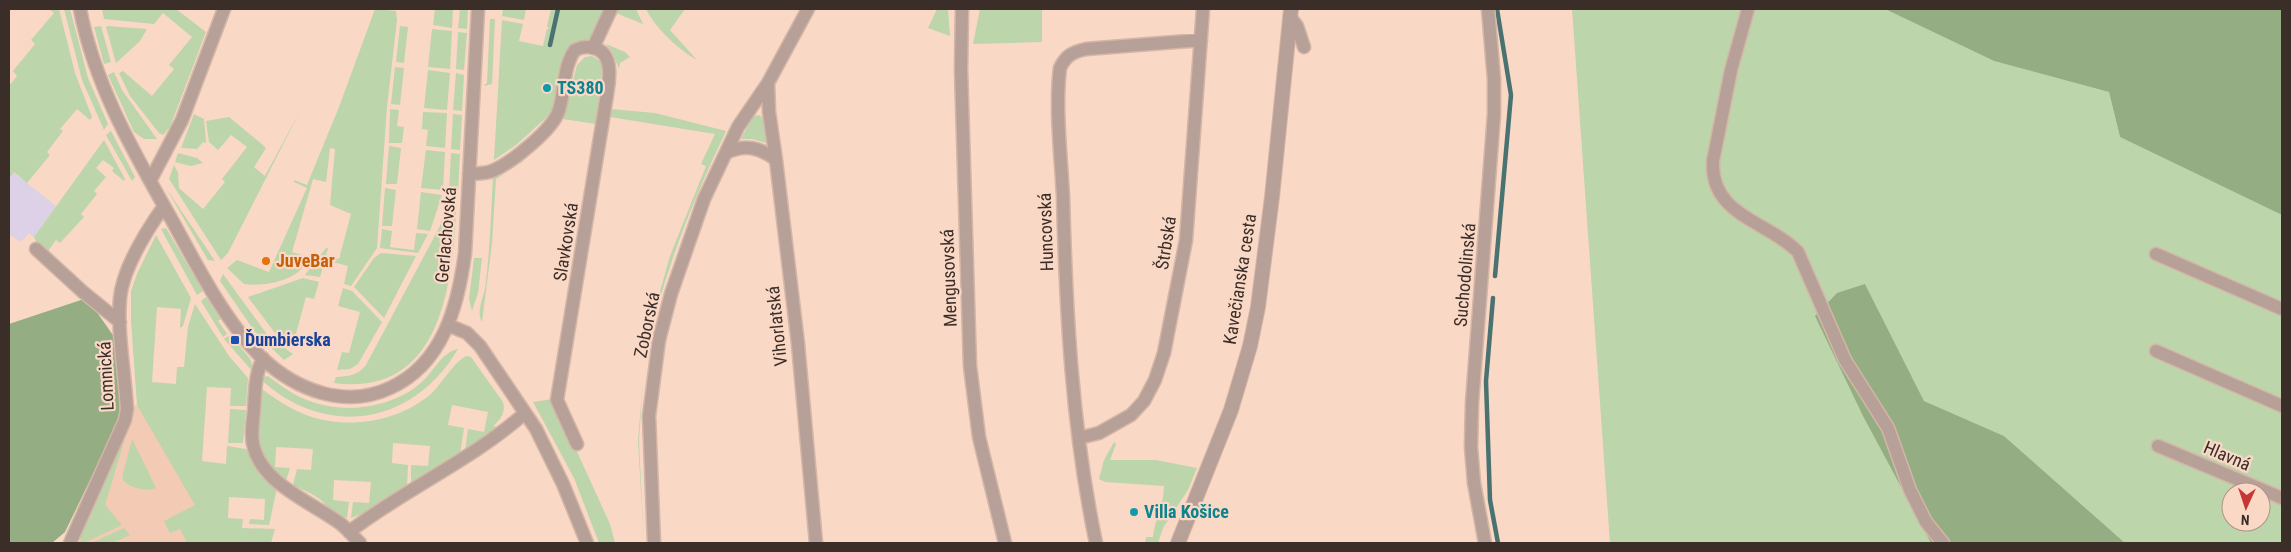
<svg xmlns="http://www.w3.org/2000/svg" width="2291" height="552" viewBox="0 0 2291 552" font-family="'Roboto Condensed',sans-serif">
  <rect width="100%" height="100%" fill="#fad8c6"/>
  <path fill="#f3cab4" d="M137,405L204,494V543H70L127,409Z"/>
  <path fill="#dcd1e6" d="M9,169L56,206L34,237L29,233L21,242L9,234Z"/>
  <path fill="#bcd5ab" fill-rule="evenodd" d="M49,9H59L75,73L92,117L90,120L77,109L60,129L63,131L47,152L50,155L27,183L14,172L9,179V86L17,76L13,71L35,44L31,40L54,13Z
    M64,9H70L88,78L108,124L104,130L82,80Z
    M102,9H176L206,32L170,127L163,135L159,133L130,96L119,73L123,71L152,96L174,69L169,65L192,37L163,13L154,24L104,19Z
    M375,9L396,11L397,20L387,107L377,248L351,286L344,284L348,266L325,260L320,277L305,275L326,248H328L326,255L339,259L351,214L330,205L335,149L330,148L326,182L313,179L292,252L309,257C301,280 267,287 244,284L227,268L237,260L269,272L307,188L294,182V180L307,185L339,107Z
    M435,9H453L452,28L433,25Z
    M460,9H468L467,29L458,28Z
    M503,9H526L524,20L502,16Z
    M551,9H606L597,28L587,41L570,48L564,55L552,109L547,117L516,145L494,160L502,20L523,24L519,41L543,46L547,29H549L547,26Z
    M618,9H636L643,24L616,13Z
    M646,9H685L670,30L697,60C678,49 656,29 646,9Z
    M937,9H948L950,36L928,28Z
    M980,9H1042V42L973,44Z
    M1572,9H1885L1994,61L2109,92L2120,137L2282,215V543H2125L2004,436L1924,401L1865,284L1864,418L1931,543H1610ZM2231,492H2261V522H2231Z
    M490,19H495L492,84L483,86L487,83Z
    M101,26L111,62L104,64L94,27Z
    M108,26L147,29L140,41L116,63L106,27Z
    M400,26L408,27L404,63L396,62Z
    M432,29L452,31L450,69L428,67Z
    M458,32L467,33L464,70L456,69Z
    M606,44L625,52L630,57L620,63L619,69L612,52Z
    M592,56L601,62L602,69L596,124L563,119L577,65L585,57Z
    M395,67L404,68L400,105L391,104Z
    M428,70L450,73L447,110L424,108Z
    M114,72L122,90L157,139H144L134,132L108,75Z
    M456,73L464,75L462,111L453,110Z
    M301,109L228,253L221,260L169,179L174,165L178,173L179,188L203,209L225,182L222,179L247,147L231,135L218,150L209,142L206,121L229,117L264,146L266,148L254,167L265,176Z
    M390,109L399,110L397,126L404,127L402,143H389Z
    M611,109L655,113L726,131C692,203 665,268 648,347L653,316L670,256L706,166L701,164L715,134L610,117Z
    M423,112L447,113L445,148L426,146L428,130L422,129Z
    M194,114L204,119L206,143L203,142L197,149L181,148Z
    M453,114L462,115L460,150L451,149Z
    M760,115L764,121L766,143L752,139H741L753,116Z
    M111,131L135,177L132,181L106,135Z
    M548,135V137L522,162L496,179L492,243L482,322C476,312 483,299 485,289C490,252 491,214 493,177Z
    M104,140L125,179L124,181L112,171L114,168L103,160L96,168L106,177L94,191L97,194L81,214L84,217L60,243L56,240L46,254L38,246L34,237Z
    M389,146L401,148L397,184H386Z
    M426,150L445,152L443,190L421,188Z
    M178,153L197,158L203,163L191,166L175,162Z
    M451,153L460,154L458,192L449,191Z
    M166,188L215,261L208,260Z
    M385,188L396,190L392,226H382Z
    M421,192L442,195L430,231L417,229Z
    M449,195L457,196C453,275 446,398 334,383L336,377C349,376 357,376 366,365L440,226Z
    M166,228L203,291L197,295L161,229Z
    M382,229L392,231L390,247L414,250L416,233L428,234L418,253L380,248Z
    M156,235L191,298L183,326L180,328L181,309L157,307L152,382L176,384L177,367H184L188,327L195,304L229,356L248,378L246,406H230L231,388L207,387L202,461L226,464L227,446L246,449L261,476L277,488L269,525L249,524L250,519L264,520L265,499L229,497L228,518L243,519L242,528L275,529L271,543H187L180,529L170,533L164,521L195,505L137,405L131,321V291L137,274Z
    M381,253L416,256L384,318L354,287L374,258Z
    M474,258H482L478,293L472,311L469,299Z
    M223,274L269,337L293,354L284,360L255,332L220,281Z
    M303,278L319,282L314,299L306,297L292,348L275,333L248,297Z
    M343,288L352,291L382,322L358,364L350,369L337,370L342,352L349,353L360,312L338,306Z
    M206,297L221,319L218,321L227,334L223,337L201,301Z
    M228,336L232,342L235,340L251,360L253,372L224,339Z
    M458,349C426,404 366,433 303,407C288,401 274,391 261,380L263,377L268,376C280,385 293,395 307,400C344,415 393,408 422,382C434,371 442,352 458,349Z
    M467,356L471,357L503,402C506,412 501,419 493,426L498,427L465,451L468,429L484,432L488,412L452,405L448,425L464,428L460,454L411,485V465L428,466L430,446L393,443L392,463L408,465L407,488L370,511L351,518L353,502L369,503L371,482L334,480L333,500L349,502L347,518L329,512C325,497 306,492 293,485L297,469L311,470L313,449L276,447L275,467L290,468L286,481C249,453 258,429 260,388C272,396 285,406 299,412C340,431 396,424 431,394C441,385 456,359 467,356Z
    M643,379L639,441L644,543L638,441Z
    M553,399L610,524L615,543H599L574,478L533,402Z
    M230,409L246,410L243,443H228Z
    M126,435L105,505L122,525L84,543H80L82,527Z
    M132,439L156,488C146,492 127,488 122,478Z
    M1114,442L1116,444L1110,460H1156L1197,468L1188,490L1163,528L1158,543H1145L1146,537H1153C1155,518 1164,505 1164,486L1105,482L1099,479L1104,460Z
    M124,528L130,535L112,543H91Z"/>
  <path fill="#94ad83" d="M1885,9H2282V215L2120,137L2109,92L1994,61Z
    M1865,284L1924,401L2004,436L2125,543H1931L1864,418L1815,316L1837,293Z
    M87,298L117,341L120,402L119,420L65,532L52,543H10L9,324Z"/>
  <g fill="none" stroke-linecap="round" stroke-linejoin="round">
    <path stroke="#497270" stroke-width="4.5" d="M550,45L558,9
      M1495,276L1511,95L1497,9
      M1493,298L1486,381L1490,500L1498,543"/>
    <defs>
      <path id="minor" d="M80,9C95,87 135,154 173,222C197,266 226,323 262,358C296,390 345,409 390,388C443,364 458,306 465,253L478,9
        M962,9L961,69L970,366L979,437L1005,543
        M1748,9L1731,70L1713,161C1710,216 1768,221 1798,252L1845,360L1888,428L1910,490L1926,522L1943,543
        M1290,17L1297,26L1304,47
        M593,48L611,9
        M768,83L769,112L776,160
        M726,153C745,144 760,147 776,160L798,344L816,543
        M469,174C476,173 485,174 492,171C511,163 553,130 559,110C565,91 563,66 575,50C581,47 587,46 594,48C618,54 607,91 605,107L557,400L577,444
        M150,181L182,120L224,9
        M36,249L83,292L120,322
        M2156,254L2282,309
        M448,325L467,333L480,346L536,429L563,484L587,543
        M2156,351L2282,406
        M263,358C255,374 255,392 254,410C253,422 250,436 254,448C264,485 313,503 341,524C348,530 354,537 360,543
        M1079,438L1099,433L1131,415L1144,401L1155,380L1164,353L1186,240L1203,9
        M2158,446L2282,498
        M349,532C405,489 472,460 525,413
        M70,543L125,420L127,409C125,374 117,333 120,298C123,268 147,230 164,206
        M654,543L649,416L659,340L671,294L704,199L738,127L768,83L808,9
        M1096,543C1072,429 1066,312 1063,196C1061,157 1055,106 1060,68C1066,55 1073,52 1086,49L1201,40
        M1485,543L1474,483L1471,447L1472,403L1494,114V79L1488,9"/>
      <path id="tertiary" d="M1178,543L1231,410L1250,346L1258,307L1272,197L1291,9"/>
    </defs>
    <use href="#minor" stroke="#d4b6a6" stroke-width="15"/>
    <use href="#tertiary" stroke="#d4b6a6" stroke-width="16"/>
    <use href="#minor" stroke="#b7a098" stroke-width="12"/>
    <use href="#tertiary" stroke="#b7a098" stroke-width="14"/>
  </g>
  <g fill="#0f9aa8" stroke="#fad8c6" stroke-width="2">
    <circle cx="547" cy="88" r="5"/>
    <circle cx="1134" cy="512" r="5"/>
  </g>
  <circle fill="#e8710a" stroke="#fad8c6" stroke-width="2" cx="266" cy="261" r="5"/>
  <rect fill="#1a4fb4" stroke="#fad8c6" stroke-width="2" x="230" y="335" width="10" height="10" rx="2.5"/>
  <g text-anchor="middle" stroke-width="4.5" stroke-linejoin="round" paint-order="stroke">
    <g font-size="18" font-weight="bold" fill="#0d838f" stroke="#fad8c6" text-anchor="start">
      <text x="557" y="94">TS380</text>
      <text x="1144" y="518">Villa Košice</text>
    </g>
    <g font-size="18" fill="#3b2e28" stroke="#fad8c6">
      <text transform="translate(1046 232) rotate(-92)" y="6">Huncovská</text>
      <text transform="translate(446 235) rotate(-85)" y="6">Gerlachovská</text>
      <text transform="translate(566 242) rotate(-81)" y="6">Slavkovská</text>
      <text transform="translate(1166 243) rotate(-81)" y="6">Štrbská</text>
      <text transform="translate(1465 275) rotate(-85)" y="6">Suchodolinská</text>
      <text transform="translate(949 278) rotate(-92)" y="6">Mengusovská</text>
      <text transform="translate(1240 279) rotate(-81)" y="6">Kavečianska cesta</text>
      <text transform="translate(647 325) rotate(-78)" y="6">Zoborská</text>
      <text transform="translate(777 326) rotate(-96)" y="6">Vihorlatská</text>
      <text transform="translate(106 376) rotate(-93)" y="6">Lomnická</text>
      <text transform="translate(2227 456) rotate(23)" y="6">Hlavná</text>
    </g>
    <g font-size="18" font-weight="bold" fill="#c56008" stroke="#fad8c6" text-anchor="start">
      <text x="276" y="267">JuveBar</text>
    </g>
    <g font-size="18" font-weight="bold" fill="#164399" stroke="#fad8c6" text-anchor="start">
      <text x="245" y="346">Ďumbierska</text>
    </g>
  </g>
  <rect width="2291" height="552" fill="none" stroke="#3b2e28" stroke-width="20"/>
  <g transform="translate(2246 507) rotate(183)"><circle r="24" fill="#fad8c6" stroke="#ae9487"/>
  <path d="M0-4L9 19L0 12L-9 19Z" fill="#c53635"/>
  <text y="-8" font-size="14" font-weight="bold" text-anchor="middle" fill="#3b2e28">N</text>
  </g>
</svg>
